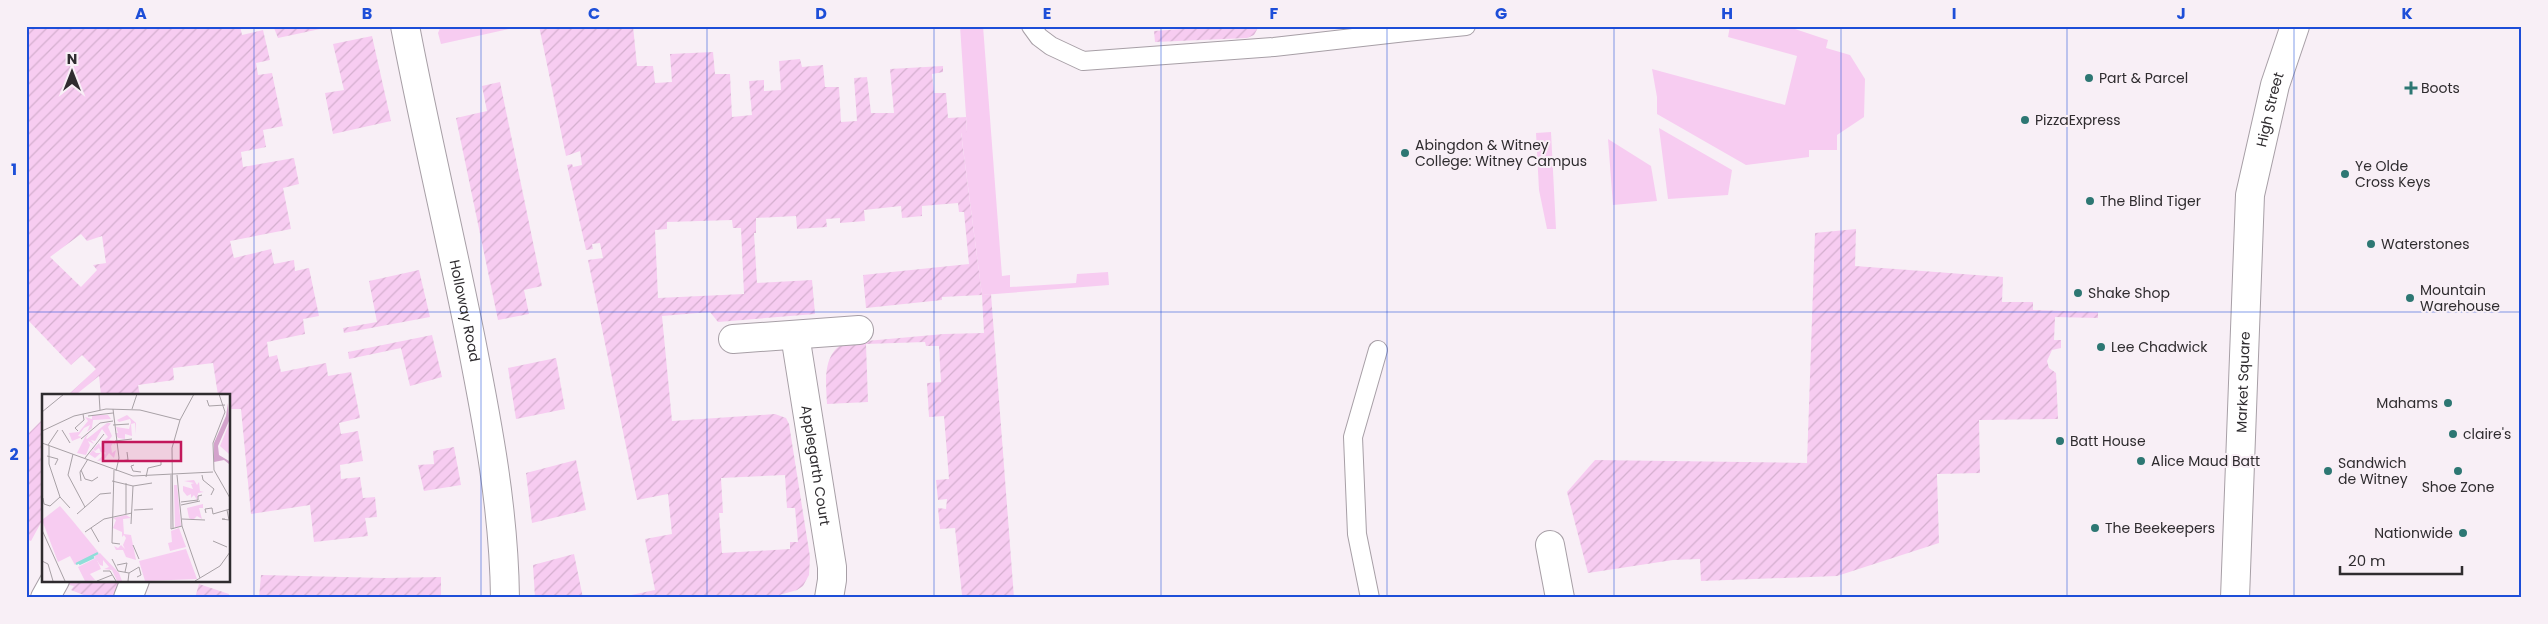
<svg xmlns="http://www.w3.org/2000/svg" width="2548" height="624" viewBox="0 0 2548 624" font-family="Poppins,sans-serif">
  <defs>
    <pattern id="garden-furrows" width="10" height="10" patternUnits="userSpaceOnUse" patternTransform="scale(1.25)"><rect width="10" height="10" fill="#f7ccf1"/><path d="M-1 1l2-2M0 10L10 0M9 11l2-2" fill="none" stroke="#d4afcf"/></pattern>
  </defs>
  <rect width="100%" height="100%" fill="#f8eff6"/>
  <path fill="#f7ccf1" d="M441,26H523L441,44L438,33Z
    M960,26H983L1002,276L1010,275V287L1076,283L1077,274L1108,272L1109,285L982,295L961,132L967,131Z
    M1730,26H1786L1828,40L1826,48L1850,55L1865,79L1864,117L1837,135V150H1809V157L1746,165L1657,114V97L1652,69L1785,105L1797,56L1728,37Z
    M1659,128L1732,170L1728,195L1668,199Z
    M1551,132L1556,229H1547L1539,190L1536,133Z
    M1608,139L1651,166L1657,201L1613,205Z"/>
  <path fill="url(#garden-furrows)" fill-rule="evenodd" d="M26,26H240L242,35L263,30L270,60L256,63L258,75L272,73L283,126L263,130L266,147L241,152L243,167L294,158L299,184L283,188L291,229L230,241L234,258L271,249L274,264L294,260L295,271L309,268L319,316L303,319L305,334L267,342L269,357L277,355L281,372L326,363L328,376L351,372L360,418L339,423L341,434L358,431L363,461L340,465L341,479L360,477L363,498L375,497L377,517L365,518L368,536L314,542L310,505L251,514L241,409H229V395H218L213,363L173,368L174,380L138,385L140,395H101L99,376L78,393V395H68L96,369L82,355L71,365L26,318ZM81,234L87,241L102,236L106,263L93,265L97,270L81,287L50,257Z
    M281,26H334L278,38L274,28Z
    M539,26H633L637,66H653L655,83L672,82L670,54L713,52L715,74H730L732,117L752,115L749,81L764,80V91L781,90L779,61L800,59L802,67L823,65L825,87H839L841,122L857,121L854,78L867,77L871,113H894L890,69L943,66V72L932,74L934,93H946L948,118L966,117L967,132L961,133L982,295L991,294L1014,598H948L962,595L955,528L940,529L938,508L946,509L947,499L938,500L936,480L949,479L944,416L929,417L927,383L941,382L939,346H926L925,342L866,344L868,402L827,404C826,382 822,355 844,343L944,334L984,333L982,295L942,297V300L866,308L863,275L969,264L964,212H959L958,203L922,206V216L902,218L901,206L864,210L865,221L840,223V218L826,219L827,227L797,229L796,216L756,218V233H754L757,283L812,280L815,314L718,322L710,312L662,316L672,421L775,414L786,418L789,424L810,557L809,575L803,586L797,590L776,596L617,598L655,590L645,539L672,534L668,494L637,500L588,260L603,258L600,243L592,244L593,249L586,250L567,165L572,164L573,167L582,165L580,151L566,156ZM732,220L733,228H741L744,294L658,298L655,230L667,229V222ZM785,475L787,508H795L798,542H790V549L722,553L719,513H723L721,478Z
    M1224,26H1259L1254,35L1247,38L1155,42L1154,31Z
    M372,36L391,121L333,134L325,93L344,90L333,44Z
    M500,82L542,286L524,290L529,314L498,320L456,118L487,111L482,86Z
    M1856,229L1855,266L2003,277L2002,302H2033V310L2098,312V318L2055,317L2054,340H2061V348L2052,350L2047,361L2049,368L2056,373L2058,419L1979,420L1980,473L1937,474L1939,543L1837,576L1701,581L1700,559L1673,560L1588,573L1567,492L1595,460L1807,463L1815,233Z
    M419,270L430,317L344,333L343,328L377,322L369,281Z
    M432,335L442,377L410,386L401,348L349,359L348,352Z
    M556,358L565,409L516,419L508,368Z
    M44,418V494L41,500L44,502V517L31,541L26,539V436Z
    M454,447L461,485L424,491L418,465L434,464L433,451Z
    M576,460L586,510L532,523L526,473Z
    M574,554L583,598H535L533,565Z
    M261,575L384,578L441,577V595L458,598H259Z
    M68,580H123L116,598H91L71,590L74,586L69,585Z
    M199,584L229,594L228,598H195Z"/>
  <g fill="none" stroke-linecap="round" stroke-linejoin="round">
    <defs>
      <path id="service" d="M1031,26L1039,37L1051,46L1083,61L1274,47L1406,32L1405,26
        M1406,32L1466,26
        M1370,598L1357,534L1353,437L1378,350"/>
      <g id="minor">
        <path id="s1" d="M405,26C425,131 450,235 471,340C488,426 504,510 505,598"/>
        <path id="s2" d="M795,335L832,567V580L829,598"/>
        <path d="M733,339L859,330"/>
        <path d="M1550,545L1560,598"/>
        <path d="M45,598L55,580"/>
        <path d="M128,598L135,580"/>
        <path id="s3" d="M2235,598L2250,195L2275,85L2295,26"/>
      </g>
    </defs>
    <use href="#service" stroke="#a79fa6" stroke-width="20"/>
    <use href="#minor" stroke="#a79fa6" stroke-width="30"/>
    <use href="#service" stroke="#fff" stroke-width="18"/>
    <use href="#minor" stroke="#fff" stroke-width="28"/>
  </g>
  <path fill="none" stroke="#1d4ed8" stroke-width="1" stroke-opacity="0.55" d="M254,26V598M481,26V598M707,26V598M934,26V598M1161,26V598M1387,26V598M1614,26V598M1841,26V598M2067,26V598M2294,26V598M26,312H2522"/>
  <g fill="#2d7773" stroke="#f8eff6" stroke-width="2">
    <circle cx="2089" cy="78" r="5"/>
    <path d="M2408.5 80.5h5v5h5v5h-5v5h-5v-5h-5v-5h5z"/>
    <circle cx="2025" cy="120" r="5"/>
    <circle cx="1405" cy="153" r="5"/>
    <circle cx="2345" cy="174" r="5"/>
    <circle cx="2090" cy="201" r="5"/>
    <circle cx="2371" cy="244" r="5"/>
    <circle cx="2078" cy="293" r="5"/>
    <circle cx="2410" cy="298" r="5"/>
    <circle cx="2101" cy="347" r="5"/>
    <circle cx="2448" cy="403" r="5"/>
    <circle cx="2453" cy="434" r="5"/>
    <circle cx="2060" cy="441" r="5"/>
    <circle cx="2141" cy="461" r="5"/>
    <circle cx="2328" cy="471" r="5"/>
    <circle cx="2458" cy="471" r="5"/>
    <circle cx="2095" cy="528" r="5"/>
    <circle cx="2463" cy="533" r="5"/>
  </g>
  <g text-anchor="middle" stroke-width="4" stroke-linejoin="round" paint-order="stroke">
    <g font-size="14" fill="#2f2c2f" stroke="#f8eff6" text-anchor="start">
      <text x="2099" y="83">Part &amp; Parcel</text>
      <text x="2421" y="93">Boots</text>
      <text x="2035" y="125">PizzaExpress</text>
      <text x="1415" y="150">Abingdon &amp; Witney<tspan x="1415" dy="16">College: Witney Campus</tspan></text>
      <text x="2355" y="171">Ye Olde<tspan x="2355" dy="16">Cross Keys</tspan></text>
      <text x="2100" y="206">The Blind Tiger</text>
      <text x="2381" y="249">Waterstones</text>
      <text x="2420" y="295">Mountain<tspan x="2420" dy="16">Warehouse</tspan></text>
      <text x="2088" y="298">Shake Shop</text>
      <text x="2111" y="352">Lee Chadwick</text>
      <text x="2438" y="408" text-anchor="end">Mahams</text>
      <text x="2463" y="439">claire's</text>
      <text x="2070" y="446">Batt House</text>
      <text x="2151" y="466">Alice Maud Batt</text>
      <text x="2338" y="468">Sandwich<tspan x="2338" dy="16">de Witney</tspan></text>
      <text x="2458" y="492" text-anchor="middle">Shoe Zone</text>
      <text x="2105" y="533">The Beekeepers</text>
      <text x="2453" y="538" text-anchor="end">Nationwide</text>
    </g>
    <g font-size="14" fill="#2f2c2f" stroke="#f8eff6">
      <text dy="5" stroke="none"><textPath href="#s3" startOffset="491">High Street</textPath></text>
      <text dy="5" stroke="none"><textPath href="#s1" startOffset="291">Holloway Road</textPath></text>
      <text dy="5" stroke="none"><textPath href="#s3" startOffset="216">Market Square</textPath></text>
      <text dy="5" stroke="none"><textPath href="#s2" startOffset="132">Applegarth Court</textPath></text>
    </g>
  </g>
  <g transform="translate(42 394)">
    <rect width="188" height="188" fill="#f8eff6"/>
    <path d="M187,30V60L178,52ZM58,159L77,179L80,187H75L70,176L62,175L67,173L61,166V172L58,171L52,162Z" fill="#f7ccf1"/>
    <path d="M186,9L187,27L176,52L177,61L187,67V70L182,66L172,68V49L184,22Z" fill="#d3a3cc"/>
    <path d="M137,134L144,153L128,157L126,149L130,148L129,137Z" fill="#f7ccf1"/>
    <path d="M132,91H135L139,132L133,134ZM18,112L30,126L57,159L33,171L28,162L16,168L0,126ZM144,155L155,185L103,187L97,167ZM54,164L59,175L48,180L53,186L43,187L36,173Z" fill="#f7ccf1"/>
    <path d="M50,21H66L69,25L51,26L50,34L45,38L48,31L42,34L36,42L40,43L30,47L27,39L37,38L46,27L43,23L50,25ZM85,21L94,29V40L93,29L89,30L90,42L83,40V45L76,44L73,39H76L74,33L87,35L89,28L88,25L77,28L75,26ZM65,29H69L66,33L70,42L67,46L72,47L73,51L71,49L69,52L70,59L74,56L72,64L67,59L62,66L55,67L64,59L61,57L53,64L47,60L51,56L54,59H59L57,54L53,57L51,55L57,49L59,54V49L66,43L60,35L53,47L49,46L52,50L46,47L48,51L44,61L35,59L43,43L47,39L44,44L45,45ZM152,86L155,91L157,88L158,97L162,98L156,99L155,106L152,101L149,104V100L145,102L141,97V92L151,95L149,90L152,89L142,87ZM161,110V114H157L160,125L155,122L151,126L147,124L145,114ZM84,121L89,124L81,125L82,140L89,141L94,166L84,163L81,156H74L72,152L76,154L79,151L83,155L81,151L84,144L82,141L80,143V138L71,134L74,126L71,124Z" fill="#f7ccf1"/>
    <path fill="none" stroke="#8fded9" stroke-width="2.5" d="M34,170L56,159M37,170L52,163"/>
    <path fill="none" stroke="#a8a1a6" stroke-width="1" d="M57,0L58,16M177,0L183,18L171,49L172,76L188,104M165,6L167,12L183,11M71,15L77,64L74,77M90,15L95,0M0,18L22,0M46,22L71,19M71,31L87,30M20,36L28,49M0,37L32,22L64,15L98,16L138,26M36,37L33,34L42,26L41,20M39,45L58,29L71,27M73,47L90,45M0,49L91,82L171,78M6,51L16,36M7,51V70L18,103L28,114M31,60L26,81L43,113M5,62L16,65L13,71M43,64L62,40M77,67L86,66L85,58M92,71L89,72L91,77L99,78M39,76L43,85L50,87L56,83M72,76L70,149L78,150M129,81V135L140,132M135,81L140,132L158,184M160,81L161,86L172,95L169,101M104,83L106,74L119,71V67M39,87L38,78L46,65M70,87L91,92L89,130M91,92L110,89M1,104L2,110L8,112L18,103M139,108L156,106V102L160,101M139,111L158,107M92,116L111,115M164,119L163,115L170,114L171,120L188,115M35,120L58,100L69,99M84,120V89M140,125L163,126M183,125H180L187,126L185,116M49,134L57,148M131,135L130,54L138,26L152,0M0,136L23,187M43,138L62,125L90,119M171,147L185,153M91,151L97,165M70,165L76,177L87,179M0,167L6,170L11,187M75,171L85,169L83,178M61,177H68L74,187M55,187L70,181M86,187L87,179L97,173L99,181L95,183M153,187L178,172L188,158"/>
    <path fill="#c2185b" fill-opacity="0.15" stroke="#c2185b" stroke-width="2.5" d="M61,48H139V67H61Z"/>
    <rect width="188" height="188" fill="none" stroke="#2f2c2f" stroke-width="2.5"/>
  </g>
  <rect width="2548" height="624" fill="none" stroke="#f8eff6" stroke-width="55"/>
  <g transform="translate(72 72)" stroke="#f8eff6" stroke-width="4" paint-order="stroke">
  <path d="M0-4L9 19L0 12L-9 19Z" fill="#2f2c2f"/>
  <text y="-8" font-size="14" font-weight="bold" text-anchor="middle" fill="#2f2c2f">N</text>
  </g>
  <path d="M2340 566v8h122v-8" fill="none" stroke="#2f2c2f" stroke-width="2.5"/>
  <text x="2348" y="566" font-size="15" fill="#2f2c2f" stroke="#f8eff6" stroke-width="4" paint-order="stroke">20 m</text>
  <rect x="28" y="28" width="2492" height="568" fill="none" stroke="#1d4ed8" stroke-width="2"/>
  <g font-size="16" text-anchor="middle" font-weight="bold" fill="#1d4ed8">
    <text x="141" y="19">A</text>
    <text x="367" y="19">B</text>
    <text x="594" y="19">C</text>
    <text x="821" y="19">D</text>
    <text x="1047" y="19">E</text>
    <text x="1274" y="19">F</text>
    <text x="1501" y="19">G</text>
    <text x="1727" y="19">H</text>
    <text x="1954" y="19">I</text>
    <text x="2181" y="19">J</text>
    <text x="2407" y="19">K</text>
    <text x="14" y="175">1</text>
    <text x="14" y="460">2</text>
  </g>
</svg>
